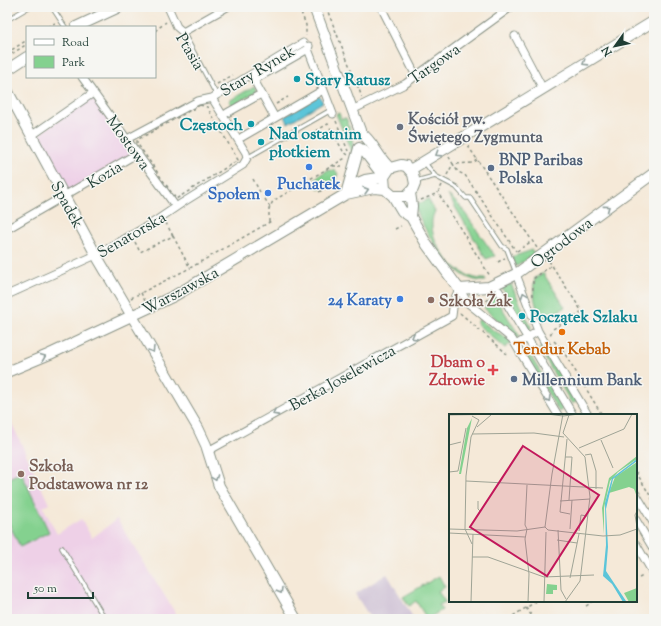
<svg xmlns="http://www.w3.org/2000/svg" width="661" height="626" viewBox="0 0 661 626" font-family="'Sorts Mill Goudy',serif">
  <rect width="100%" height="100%" fill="#f6f6f2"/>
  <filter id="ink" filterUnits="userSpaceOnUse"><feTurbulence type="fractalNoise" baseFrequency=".025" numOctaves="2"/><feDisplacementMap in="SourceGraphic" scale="8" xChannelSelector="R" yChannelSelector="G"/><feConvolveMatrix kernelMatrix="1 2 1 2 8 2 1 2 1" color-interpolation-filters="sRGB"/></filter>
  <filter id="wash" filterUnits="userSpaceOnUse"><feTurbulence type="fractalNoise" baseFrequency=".012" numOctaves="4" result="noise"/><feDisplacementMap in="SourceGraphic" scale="16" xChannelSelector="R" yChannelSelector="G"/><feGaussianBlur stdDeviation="0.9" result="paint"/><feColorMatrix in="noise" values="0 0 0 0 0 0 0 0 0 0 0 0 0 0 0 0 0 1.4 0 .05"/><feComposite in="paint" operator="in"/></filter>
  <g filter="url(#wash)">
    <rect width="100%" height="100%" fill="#f5e9d8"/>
    <path fill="#eed0e7" d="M90,98L94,100L130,150L131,153L129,155L67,192L37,136Z
      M7,413L49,504L43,507L57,534L81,519L92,538L117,519L179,619H7Z"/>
    <path fill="#ccbed3" d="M387,574L414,619H371L355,594Z"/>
    <path fill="#84d18f" stroke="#528762" d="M254,86L257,91L232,106L229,101Z
      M339,113L341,119L346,118C351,130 354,143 353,156L336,114Z
      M329,170L336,171L338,174L335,180L319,189L314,184C317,176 321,173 329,170Z
      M448,195L460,206L495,256L486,259Z
      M428,199L435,211C421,237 457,281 485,279L486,281C454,285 424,232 415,206Z
      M532,250L535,254L517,266L515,265L512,257Z
      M543,273L565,307L543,321C536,310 531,292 535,278Z
      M511,284L531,327L529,332L502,288Z
      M494,297L496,298L520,337L515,338L508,330L484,308Z
      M479,319L493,330L509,339L511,343L505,348L477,324Z
      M544,346L577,401L572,404L539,349Z
      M530,355L563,409L559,412L526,357Z
      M21,472L49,532L20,547L7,519V479Z
      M439,576L445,587L438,591L445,602L439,605L442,610L427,619L416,601L409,606L403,597Z"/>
    <path fill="#5cc5d9" stroke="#3e8186" d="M319,96L323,102L288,123L285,116Z"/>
  </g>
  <g filter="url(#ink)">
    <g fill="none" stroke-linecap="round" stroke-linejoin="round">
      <defs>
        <path id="lane" d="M52,7L65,27
          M7,20L29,7
          M183,32L216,94
          M247,158L331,110
          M425,163L435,176L456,187L466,198H470L502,246L507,249L516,273
          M416,183L420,180L435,176
          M62,548L105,619"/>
        <path id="street" d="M168,7L177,27L183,32L227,7
          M381,7L416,76
          M515,36L543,89
          M309,46L308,49L333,114
          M82,77L176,207
          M352,110L405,84L511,7
          M227,113L261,94
          M275,118L254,80L308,49
          M31,136L93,93
          M242,137L323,90
          M127,139L198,101L212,98L303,43
          M7,229L138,153
          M516,274L538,331L588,415
          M459,289L468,303L512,339L558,415
          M499,291L525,334
          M7,295L96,255L151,224L182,203L243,165L247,158L246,153L212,98
          M529,341L573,415
          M516,345L538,331
          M208,451L452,316L454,300L459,289
          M636,494L654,524
          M636,520L654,550
          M636,544L654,575"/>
        <path id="secondary" d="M314,7L361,133C373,141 378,158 390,168
          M76,27L119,7
          M7,70L27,57
          M7,90L96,255L198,428L206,445L219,486L296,619
          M359,148L364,151L384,177
          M410,170L654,21
          M348,187L365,180L384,177
          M410,193L412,206L411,217
          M346,194L359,148
          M393,196H406L413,189L415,184L413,174L406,166L401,165L390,168L384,177L385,189L393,196L402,211L411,217L427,245L459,289L489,287L516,274L654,173
          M7,372L50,354L174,296L346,194L374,188L385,189"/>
      </defs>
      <use href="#lane" stroke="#8a9386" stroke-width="5.5"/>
      <use href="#street" stroke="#8a9386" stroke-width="9"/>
      <use href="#secondary" stroke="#8a9386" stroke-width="12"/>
      <path stroke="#8a9386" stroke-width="1.5" stroke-dasharray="3 3" stroke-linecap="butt" d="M299,7L306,25V36
        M326,7L362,97
        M127,10L134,7
        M48,27L55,23
        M155,31L166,22
        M7,53L27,40
        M7,57L27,44
        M217,84L233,75
        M276,104L288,97
        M200,105L207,107L238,160L176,199L137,143V140Z
        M336,121L348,151
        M316,131L328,124L343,151L348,155
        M468,146L537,248
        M477,160L472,163L453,164L458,172L465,175L516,251
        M333,166H345
        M447,175L453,164L449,157
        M253,179L260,192
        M442,185L438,193L490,276
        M296,188L316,186L322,191
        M319,192L339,180
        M265,199L270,207
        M421,200L438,193
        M269,222V209L273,201L347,157
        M395,229L401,226
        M173,236L190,268
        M135,242L140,252L173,236L166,223
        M517,251L532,241
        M549,261L581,310L580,313L553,329L550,335
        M498,262L505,258
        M141,293L145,301
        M533,296V279L552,265
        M131,298L190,268L273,220
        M482,305L493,295
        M460,313L505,352L508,356
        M554,341L562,349L602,415
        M636,472L654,502
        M639,578L643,576
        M653,593H654
        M586,606L591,603V601
        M526,608L534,619
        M508,619L537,601"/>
      <use href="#lane" stroke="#fff" stroke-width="3.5"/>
      <use href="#street" stroke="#fff" stroke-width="7"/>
      <use href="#secondary" stroke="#fff" stroke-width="10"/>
    </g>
    <defs><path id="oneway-chevron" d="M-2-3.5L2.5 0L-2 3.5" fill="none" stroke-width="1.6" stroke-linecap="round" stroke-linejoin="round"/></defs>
    <g stroke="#8f9e9a">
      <use href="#oneway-chevron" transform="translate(585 63) rotate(148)"/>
      <use href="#oneway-chevron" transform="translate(438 154) rotate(148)"/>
      <use href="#oneway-chevron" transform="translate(366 190) rotate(-16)"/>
      <use href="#oneway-chevron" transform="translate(607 208) rotate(-37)"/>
      <use href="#oneway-chevron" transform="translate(524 295) rotate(-110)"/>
      <use href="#oneway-chevron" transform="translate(414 337) rotate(151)"/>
      <use href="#oneway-chevron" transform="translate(152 350) rotate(59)"/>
      <use href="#oneway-chevron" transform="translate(43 357) rotate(-22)"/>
      <use href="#oneway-chevron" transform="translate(548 399) rotate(59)"/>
      <use href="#oneway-chevron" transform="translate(275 413) rotate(151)"/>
      <use href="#oneway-chevron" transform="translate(215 478) rotate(70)"/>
      <use href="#oneway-chevron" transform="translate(280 591) rotate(59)"/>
    </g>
  </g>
  <g fill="#0f9aa8" stroke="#f6f6f2" stroke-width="1.5">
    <circle cx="297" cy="79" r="4"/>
    <circle cx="251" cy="124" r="4"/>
    <circle cx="261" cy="142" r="4"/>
    <circle cx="522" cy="316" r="4"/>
  </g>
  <circle fill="#6b7280" stroke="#f6f6f2" stroke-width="1.5" cx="400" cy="127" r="4"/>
  <g fill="#3f7fe0" stroke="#f6f6f2" stroke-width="1.5">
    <circle cx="309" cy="167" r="4"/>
    <circle cx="268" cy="193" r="4"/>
    <circle cx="400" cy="299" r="4"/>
  </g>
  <g fill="#5c6f8a" stroke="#f6f6f2" stroke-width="1.5">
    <circle cx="491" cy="168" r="4"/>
    <circle cx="514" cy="379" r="4"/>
  </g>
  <g fill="#8d6e63" stroke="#f6f6f2" stroke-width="1.5">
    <circle cx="431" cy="300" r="4"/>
    <circle cx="21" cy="474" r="4"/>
  </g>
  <circle fill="#e8710a" stroke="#f6f6f2" stroke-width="1.5" cx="562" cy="332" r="4"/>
  <path fill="#e0444e" stroke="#f6f6f2" stroke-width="1.5" d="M491 364h4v4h4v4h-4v4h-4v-4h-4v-4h4z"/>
  <g text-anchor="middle" stroke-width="3" stroke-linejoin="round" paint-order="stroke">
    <g font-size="16" fill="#1f3d34" stroke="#f6f6f2">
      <text transform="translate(191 51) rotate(59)" y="6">Ptasia</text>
      <text transform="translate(434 63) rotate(-35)" y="6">Targowa</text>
      <text transform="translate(257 70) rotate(-31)" y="6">Stary Rynek</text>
      <text transform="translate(129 142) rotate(54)" y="6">Mostowa</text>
      <text transform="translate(104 174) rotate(-31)" y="6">Kozia</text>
      <text transform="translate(68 204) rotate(61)" y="6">Spadek</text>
      <text transform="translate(131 234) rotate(-30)" y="6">Senatorska</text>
      <text transform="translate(561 242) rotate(-37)" y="6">Ogrodowa</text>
      <text transform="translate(180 290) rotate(-28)" y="6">Warszawska</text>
      <text transform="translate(342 377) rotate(-29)" y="6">Berka Joselewicza</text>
    </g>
    <g font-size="16" font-weight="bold" fill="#0d838f" stroke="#f6f6f2" text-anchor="start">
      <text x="305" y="85">Stary Ratusz</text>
      <text x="243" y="130" text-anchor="end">Częstoch</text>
      <text x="269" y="139">Nad ostatnim<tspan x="269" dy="18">płotkiem</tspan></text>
      <text x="530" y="322">Początek Szlaku</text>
    </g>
    <g font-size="16" font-weight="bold" fill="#5b616d" stroke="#f6f6f2" text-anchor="start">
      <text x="408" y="124">Kościół pw.<tspan x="408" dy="18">Świętego Zygmunta</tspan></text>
    </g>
    <g font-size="16" font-weight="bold" fill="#4e5e75" stroke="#f6f6f2" text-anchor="start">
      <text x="499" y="165">BNP Paribas<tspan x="499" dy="18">Polska</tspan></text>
      <text x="522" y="385">Millennium Bank</text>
    </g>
    <g font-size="16" font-weight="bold" fill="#366cbe" stroke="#f6f6f2" text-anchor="end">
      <text x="309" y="189" text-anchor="middle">Puchatek</text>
      <text x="260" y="199">Społem</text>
      <text x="392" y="305">24 Karaty</text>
    </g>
    <g font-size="16" font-weight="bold" fill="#785e54" stroke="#f6f6f2" text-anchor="start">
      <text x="439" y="306">Szkoła Żak</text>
      <text x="29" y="471">Szkoła<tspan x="29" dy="18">Podstawowa nr 12</tspan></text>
    </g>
    <g font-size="16" font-weight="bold" fill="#c56008" stroke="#f6f6f2">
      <text x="562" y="354">Tendur Kebab</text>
    </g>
    <g font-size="16" font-weight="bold" fill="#be3a42" stroke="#f6f6f2" text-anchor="end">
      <text x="485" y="367">Dbam o<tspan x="485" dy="18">Zdrowie</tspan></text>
    </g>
  </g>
  <g transform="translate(449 414)">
    <rect width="188" height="188" fill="#f5e9d8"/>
    <path d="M23,4L12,60H10L18,14ZM188,42V45L169,58L161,67L155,94V120L153,94L160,64ZM188,48V83L185,75L180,73L160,79L166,63ZM98,170L108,171V176H104V180H97ZM188,174V188H180L175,179Z" fill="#84d18f"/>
    <path d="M188,45V47L164,65L157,95L159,133L157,157L177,187L174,188L163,170L154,162L157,131L156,89L163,64Z" fill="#5cc5d9"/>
    <path fill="none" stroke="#9fa496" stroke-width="1" d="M98,0L114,2L130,0M0,1L57,0M28,13L42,1M23,20L85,19L115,23M118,25L111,98L121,100M152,26L164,54M0,31L12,28M130,34L175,15L183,0M136,41L142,40L147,57V75M116,43H123L120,86M0,58L9,57L17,14M17,67L154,74M29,87V95L32,98M111,87L141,85M188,97L186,101L188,113M96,113L103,60L114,0M0,115L68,117L96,113L99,116M78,115L76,125L80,160L79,188M78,115L76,111L78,71M121,115L123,86M99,116L154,122L171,121L188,115M109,116L112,176L117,185M130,117L132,101L138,102M0,119L76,123M108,126L128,129M23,130L16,115L17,62L22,23L30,6L23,2M23,143H39L95,163L145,161M121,164L130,120M22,188L24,120M95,188L97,118M116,188L131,167L141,83L136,43L114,19L120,1"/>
    <path fill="#c2185b" fill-opacity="0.15" stroke="#c2185b" stroke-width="2" d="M74,32L150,81L98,162L21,113Z"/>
    <rect width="188" height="188" fill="none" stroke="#1f3d34" stroke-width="2"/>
  </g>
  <rect width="661" height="626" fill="none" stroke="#f6f6f2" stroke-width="24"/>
  <rect x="26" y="26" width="130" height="52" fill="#f6f6f2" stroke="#a0aca6"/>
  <rect x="34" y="39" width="20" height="6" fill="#ffffff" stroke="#a0aca6"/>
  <text x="62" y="46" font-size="12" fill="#1f3d34">Road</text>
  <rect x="34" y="56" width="20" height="12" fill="#84d18f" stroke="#a0aca6"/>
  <text x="62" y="66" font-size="12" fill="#1f3d34">Park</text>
  <g transform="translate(615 46) rotate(237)" stroke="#f6f6f2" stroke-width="3" paint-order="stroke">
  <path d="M0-3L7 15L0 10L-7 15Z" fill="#1f3d34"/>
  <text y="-6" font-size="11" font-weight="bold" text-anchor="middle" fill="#1f3d34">N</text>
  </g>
  <path d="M28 592v6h65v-6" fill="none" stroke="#1f3d34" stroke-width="2"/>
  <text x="34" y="592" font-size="12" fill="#1f3d34" stroke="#f6f6f2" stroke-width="3" paint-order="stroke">50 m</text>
</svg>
